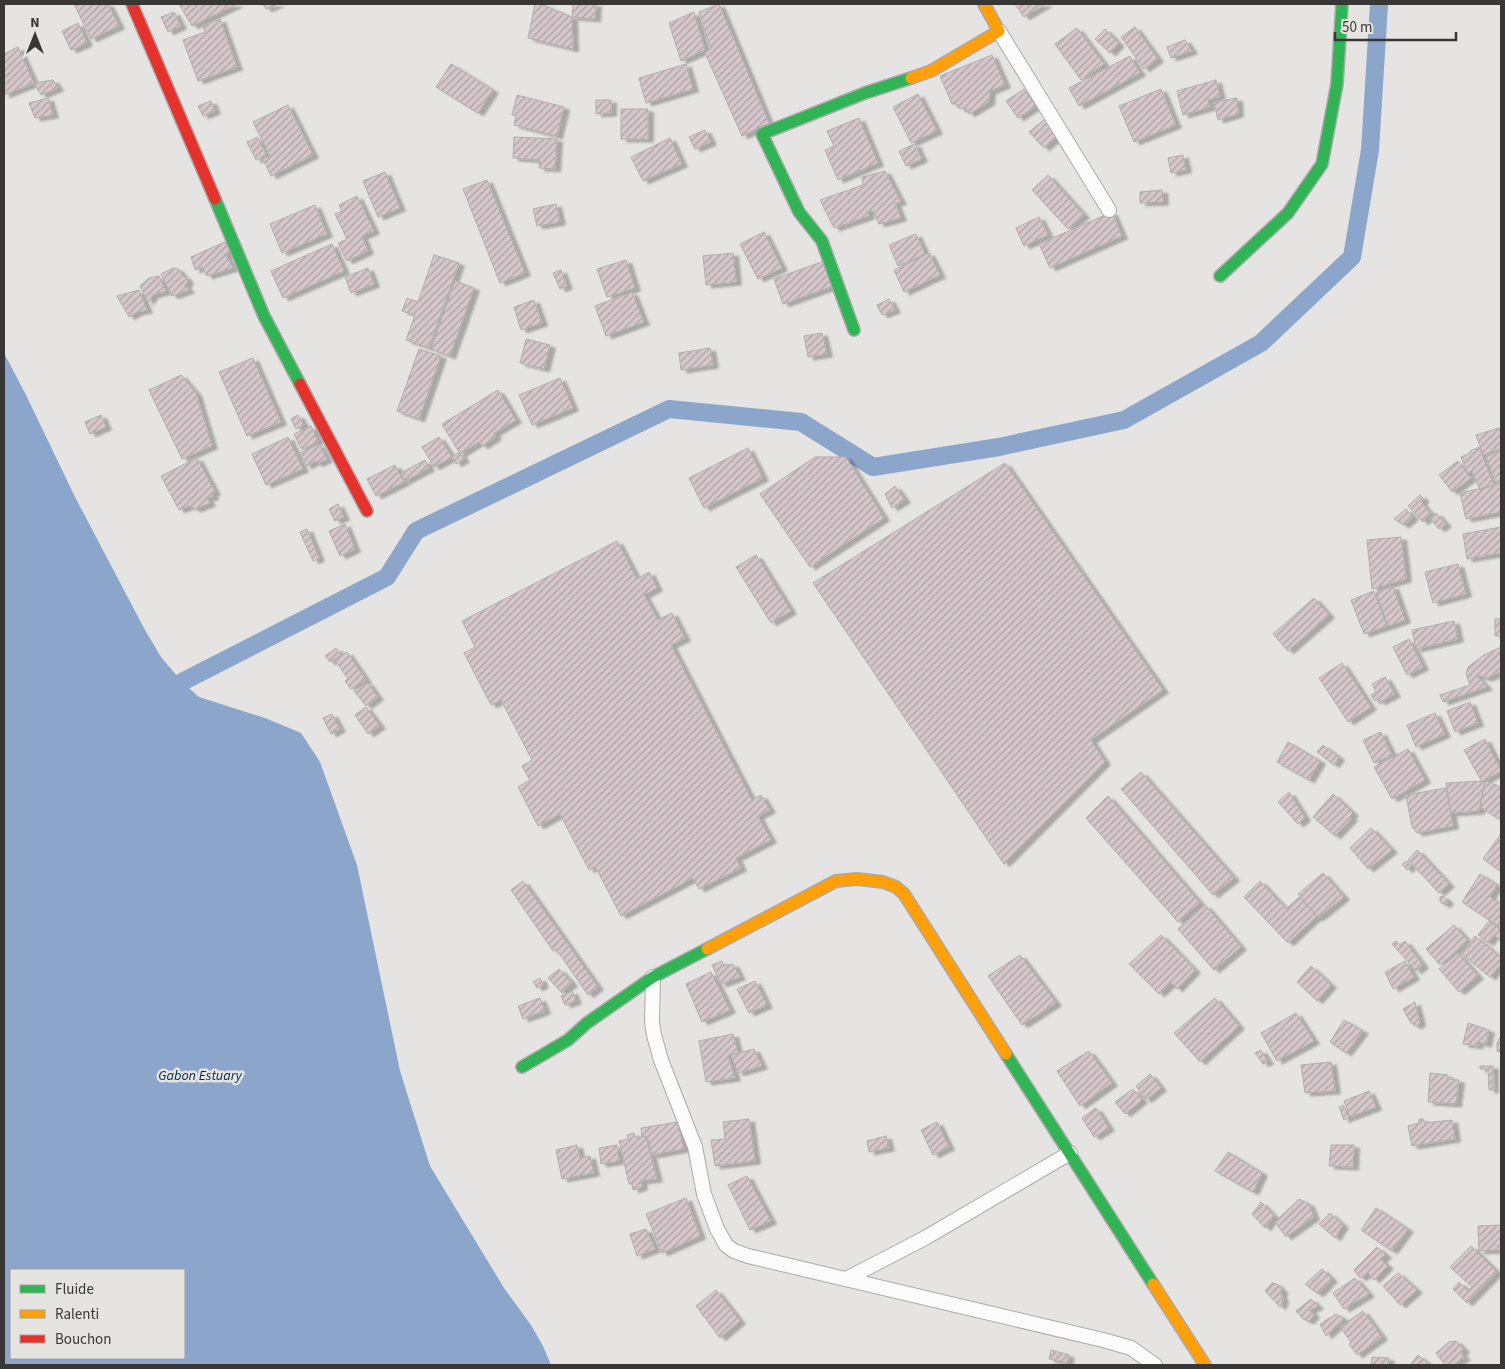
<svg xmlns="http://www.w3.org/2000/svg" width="1505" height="1369" viewBox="0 0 1505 1369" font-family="'Source Sans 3',sans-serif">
  <defs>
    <pattern id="building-hatch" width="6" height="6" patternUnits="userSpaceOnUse" patternTransform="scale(1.25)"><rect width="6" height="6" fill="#d5c7cc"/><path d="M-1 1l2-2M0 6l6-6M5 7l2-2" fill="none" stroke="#aea2a6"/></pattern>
    <filter id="shadow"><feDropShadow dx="5.5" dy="3" stdDeviation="1" flood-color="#0004"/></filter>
  </defs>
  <rect width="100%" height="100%" fill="#e5e4e2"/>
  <path fill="#8ba5cb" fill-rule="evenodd" d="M4,353L26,395L75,497L145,630L161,657L182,682L199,697L265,718L301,733L320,762L357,865L400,1071L430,1166L504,1288L531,1325L543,1346L551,1365H4ZM11,1270H184V1358H11Z"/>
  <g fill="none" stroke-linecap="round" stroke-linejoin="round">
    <path stroke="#8ba5cb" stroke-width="18" d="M182,682L387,577L416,531L669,409L801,422L873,467L999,447L1124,420L1261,343L1352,257L1370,150L1379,4"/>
  </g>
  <path fill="url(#building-hatch)" stroke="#afaead" filter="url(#shadow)" d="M74,4H108L119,26L91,39Z
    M179,4H237L192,26Z
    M263,4H278L266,9Z
    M535,4H541L572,17L573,49L528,38Z
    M573,4H596L595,19L572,17Z
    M719,4L769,123L742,136L705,53L711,49L699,12Z
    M1015,4H1046L1024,17Z
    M174,12L181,26L168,32L161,17Z
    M694,12L705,50L681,61L669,23Z
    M220,19L237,67L198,81L183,40L205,32L203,26Z
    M78,23L87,43L71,50L62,31Z
    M1135,27L1158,59L1144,69L1121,37Z
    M1077,28L1104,64L1081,80L1055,44Z
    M1105,29L1119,44L1110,53L1095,39Z
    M1185,40L1192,51L1171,58L1167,47Z
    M18,47L34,83L4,95V54Z
    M992,55L1005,85L990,91L989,102L969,114L965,107L960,109L957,104H952L940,76Z
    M1130,56L1140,73L1079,106L1069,88Z
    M451,64L493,90L478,113L436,87Z
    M686,64L693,89L646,103L639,78Z
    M53,80L58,88L41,95L34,83Z
    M1216,80L1220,97L1208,100L1210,107L1183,115L1177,91Z
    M1024,89L1036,106L1018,118L1006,101Z
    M1161,89L1176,125L1134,142L1119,106Z
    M918,94L937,131L911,143L893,107Z
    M517,95L564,107L557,136L514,125L516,116L512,115Z
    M48,98L53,115L35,118L29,103Z
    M1237,98L1238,114L1218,120L1214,102Z
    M596,100H611V113L596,114Z
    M211,101L215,111L203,116L198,106Z
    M288,105L313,155L271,176L263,159L270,156L253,122Z
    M621,109H648V139H621Z
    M859,118L878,163L838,180L825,150L834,146L827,131Z
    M1045,119L1059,135L1044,148L1029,132Z
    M705,130L711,142L695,149L689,137Z
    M258,137L266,155L256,160L247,142Z
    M514,137L557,139L555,169L539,168L540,160L513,158Z
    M670,138L682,164L643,181L631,157Z
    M915,144L922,159L906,166L899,151Z
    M1183,155L1186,170L1171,173L1168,158Z
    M885,171L901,202L895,203L901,218L879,224L873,211H868L869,216L834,228L820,200L863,185L862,177Z
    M385,172L400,208L378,217L363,181Z
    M1048,175L1084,215L1068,229L1032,190Z
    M487,180L525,273L500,283L463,189Z
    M1162,190L1163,202L1140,203V192Z
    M357,196L374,231L362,236L368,251L347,261L338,243L347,239L335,214L342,211L339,205Z
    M556,204L560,222L537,226L533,209Z
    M315,205L327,234L282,253L270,224Z
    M1112,212L1122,236L1050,268L1039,244Z
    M1039,217L1048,235L1024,246L1016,228Z
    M764,232L782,268L758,279L740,244Z
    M916,234L925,254L898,266L889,245Z
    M225,242L230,251L226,256L233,268L207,276L202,267L195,270L191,257Z
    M332,244L344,271L283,298L271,271Z
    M733,253L736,282L706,285L703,256Z
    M929,253L940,275L904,292L894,270Z
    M434,255L459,263L429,348L406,340L415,315L402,311L407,298L418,302Z
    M626,260L635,288L607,297L597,269Z
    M824,261L833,286L783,304L774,279Z
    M173,268L178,269L183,276L186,277L188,282L185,285L189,290L172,296L161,274Z
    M368,268L374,284L351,293L345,277Z
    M561,270L567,286L560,289L553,273Z
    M159,276L166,291L153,295L148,302L140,286L149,278Z
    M455,281L474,288L450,356L431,349Z
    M139,290L147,310L137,312L129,317L117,296Z
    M632,292L644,322L606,336L595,306Z
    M889,299L895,310L882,315L877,305Z
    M534,300L542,323L521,330L514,307Z
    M822,333L827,354L808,357L804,336Z
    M526,339L550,345L544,369L520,363Z
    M710,348L713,365L681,370L679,353Z
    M419,349L441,356L419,419L397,411Z
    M253,358L281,422L247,436L219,372Z
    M181,375L196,393L212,446L182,459L149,390Z
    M560,378L573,408L532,425L519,395Z
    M498,390L516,420L494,433L496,437L482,446L479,442L460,454L442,424Z
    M101,415L106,427L90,434L85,422Z
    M298,415L304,425L296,429L291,419Z
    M311,426L318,441L302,450L294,434Z
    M1499,428L1501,434V449L1483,455L1476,435Z
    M288,437L303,469L266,485L252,454Z
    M439,437L452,457L434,467L422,447Z
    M319,444L327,459L317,464L316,461L306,466L300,453Z
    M1479,447L1494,485L1480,490L1472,471L1467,473L1461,457L1470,453V451Z
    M748,448L763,478L704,508L689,478Z
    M1501,450V480L1495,482L1486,457Z
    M459,452L464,459L456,464L452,457Z
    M815,457H846L884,518L810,567L760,494Z
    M197,458L215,492L212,493L213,497L207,498L210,503L196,509L189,506L179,510L161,476Z
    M425,460L429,468L405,481L401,473Z
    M1458,461L1471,478L1452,492L1439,475Z
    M1005,463L1163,690L1091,740L1105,762L1004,864L813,583Z
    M395,465L404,482L376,496L367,479Z
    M1501,484V512L1466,519L1460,493Z
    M895,486L905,500L892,508L885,494Z
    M1420,495L1424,499L1421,502L1431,514L1423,522L1408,506Z
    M338,504L344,517L335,521L329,509Z
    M1406,509L1413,517L1404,525L1394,519Z
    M1436,513L1446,524L1439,529L1430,518Z
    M345,524L355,549L340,556L329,531Z
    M1501,527V553L1467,559L1463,534Z
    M307,529L319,558L313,561L300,532Z
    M1401,537L1406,579L1372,589L1367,540Z
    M617,541L637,579L649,572L657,588L644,595L658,620L672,613L685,638L671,645L752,800L761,795L770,810L758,816L771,840L736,858L741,868L699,889L693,878L621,916L595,866L589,870L560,814L538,826L518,787L530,780L522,766L532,760L501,700L491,705L464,653L475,647L462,621Z
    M756,555L791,611L771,623L736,567Z
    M1458,564L1466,594L1433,603L1425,572Z
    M1393,586L1405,620L1388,626L1376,593Z
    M1374,591L1387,626L1364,634L1351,600Z
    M1314,598L1329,615L1288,651L1273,634Z
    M1495,619H1501V636H1495Z
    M1454,621L1458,639L1416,649L1412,630Z
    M1409,639L1423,667L1407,675L1393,647Z
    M1501,647V672L1487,678L1476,675L1487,687L1443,702L1440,695L1470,685L1466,674L1468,667L1484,655Z
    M336,648L341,655L330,662L325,656Z
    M347,652L366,680L351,689L345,681L348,679L335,660Z
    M1342,663L1371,707L1348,722L1319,678Z
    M1385,677L1395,694L1380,702L1379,699L1375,701L1371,695L1376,692L1372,684Z
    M367,682L378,697L366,706L354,691Z
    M1470,702L1478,723L1455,732L1447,711Z
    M366,707L380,726L368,734L355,715Z
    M1435,713L1445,734L1416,747L1407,725Z
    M332,714L340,729L331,734L323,718Z
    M1381,732L1392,755L1374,763L1363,740Z
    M1485,739L1501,771L1482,782L1464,750Z
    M1288,742L1320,761L1309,780L1277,762Z
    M1323,745L1339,757L1334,765L1317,752Z
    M1408,749L1425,780L1392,799L1374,767Z
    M1141,772L1234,878L1213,895L1121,789Z
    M1485,781L1479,811L1451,813L1446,783Z
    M1485,781L1501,787V815L1499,819L1480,807Z
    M1446,788L1453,826L1417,833L1412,827L1406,795Z
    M1289,792L1305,818L1298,824L1278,802Z
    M1333,794L1353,813L1350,816L1352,818L1335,836L1313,817Z
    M1108,796L1200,903L1178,922L1086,818Z
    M1371,828L1392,850L1368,869L1350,848Z
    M1500,835H1501L1500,871L1483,859Z
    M1417,850L1449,884L1439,893L1408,860Z
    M1407,861L1411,866L1407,870L1402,864Z
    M1323,873L1344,897L1318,918L1298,894Z
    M1480,874L1497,885L1490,897L1501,904V928L1462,902Z
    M523,881L598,987L588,995L556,949L553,951L511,890Z
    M1260,881L1286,909L1299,897L1317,916L1288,943L1244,897Z
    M1443,896L1448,901L1445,905L1440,902V897Z
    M1205,905L1241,947L1214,970L1178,929Z
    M1489,921L1501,930V941L1494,935L1488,943L1478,935Z
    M1454,925L1468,941L1440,965L1426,949Z
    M1161,935L1195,970L1177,989L1171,983L1159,994L1129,964Z
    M1475,936L1501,958V964L1490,977L1461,953Z
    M1396,941L1400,945L1405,941L1423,965L1416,971L1392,944Z
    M1458,953L1478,976L1459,992L1439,969Z
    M1020,955L1056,1003L1022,1025L988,976Z
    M722,961L724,966L733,964L740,977L721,984L712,965Z
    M1405,961L1414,977L1393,989L1385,972Z
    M1311,966L1331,985L1317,1001L1297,982Z
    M559,969L572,983L562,993L548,978Z
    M711,972L730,1010L702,1022L686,984Z
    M540,978L543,985L537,988L533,982Z
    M755,981L767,1005L749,1013L737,989Z
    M572,991L576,1001L565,1005L561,996Z
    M540,998L545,1011L523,1019L518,1006Z
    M1215,998L1239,1026L1200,1062L1174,1033Z
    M1415,1002L1420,1023L1416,1026L1411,1023L1403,1009Z
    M1296,1013L1314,1041L1277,1061L1261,1033Z
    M1344,1020L1363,1031L1346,1053L1330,1042Z
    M1468,1023L1489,1030L1486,1044L1477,1042L1478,1046L1463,1044Z
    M733,1034L738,1053L728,1056L735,1078L706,1082L699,1041Z
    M1501,1035V1052L1497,1051V1043Z
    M754,1049L762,1066L738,1073L731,1055Z
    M1261,1050L1268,1061L1263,1064L1255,1053Z
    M1089,1051L1112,1083L1080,1106L1057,1071Z
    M1331,1062L1335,1091L1305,1093L1301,1065Z
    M1480,1066H1493V1090H1489L1488,1069H1480Z
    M1430,1073L1448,1075V1079L1459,1080L1456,1104L1428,1102Z
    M1150,1074L1161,1088L1146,1100L1136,1086Z
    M1133,1089L1142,1100L1125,1114L1115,1102Z
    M1369,1091L1376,1107L1350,1117L1344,1101Z
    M1343,1105L1349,1117L1344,1120L1339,1107Z
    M1096,1108L1109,1128L1094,1137L1082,1118Z
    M749,1119L755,1161L715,1166L711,1140L725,1139L723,1122Z
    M1419,1119H1423L1425,1123L1452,1120L1455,1139L1412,1146L1408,1126L1419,1123Z
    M677,1122L684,1149L652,1155L647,1136L642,1137L641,1128Z
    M937,1122L949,1147L933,1155L921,1130Z
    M634,1133L635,1137H646L657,1179L641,1181L642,1187L633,1190L632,1184H629L619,1141L628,1139L627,1135Z
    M886,1136L889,1148L869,1152L867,1141Z
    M577,1145L580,1158L590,1156L594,1173L562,1179L556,1150Z
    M617,1145L619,1161L601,1164L599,1148Z
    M1331,1145H1354L1353,1167L1329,1166Z
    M1228,1152L1262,1173L1253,1192L1215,1171Z
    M747,1176L771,1221L750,1230L728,1185Z
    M686,1198L700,1236L662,1253L646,1214Z
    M1299,1199L1309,1204L1314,1217L1286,1237L1275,1222Z
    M1261,1202L1274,1216L1265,1228L1252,1214Z
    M1376,1208L1408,1229L1392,1251L1361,1230Z
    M1330,1213L1343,1225L1335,1238L1319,1224Z
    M1501,1225V1250L1479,1251L1478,1226Z
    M646,1229L655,1249L637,1256L630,1234Z
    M1471,1246L1497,1272L1467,1303L1453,1289L1459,1282L1468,1291L1472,1287L1450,1267Z
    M1377,1247L1386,1255L1381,1260L1388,1266L1374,1280L1368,1273L1360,1278L1354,1270Z
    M1322,1269L1332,1279L1318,1294L1305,1284Z
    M1398,1273L1417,1290L1400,1305L1383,1286Z
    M1355,1278L1369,1294L1344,1309L1333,1293Z
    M1272,1283L1277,1284L1283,1291L1281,1293L1283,1300L1280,1307L1265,1291Z
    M716,1290L740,1321L720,1338L696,1306Z
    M1311,1299L1318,1306L1310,1310L1314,1315L1309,1321L1303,1319L1296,1311Z
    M1363,1311L1382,1337L1357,1355L1349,1344L1351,1342L1340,1327Z
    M1336,1314L1345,1319L1326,1336L1320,1324Z
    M1450,1341L1452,1342L1456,1341L1464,1349L1461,1354L1465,1357L1453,1365H1445L1436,1353Z
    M1051,1350L1069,1355L1067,1363L1049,1359Z
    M1418,1355L1430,1365H1410Z
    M1372,1357L1389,1358L1388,1365H1371Z"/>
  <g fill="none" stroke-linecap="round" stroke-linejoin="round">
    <defs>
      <path id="street" d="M999,31L1109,210
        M653,977L652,1022L654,1035L661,1060L695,1147L704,1194L717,1229L726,1245L734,1251L748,1256L1103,1340L1131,1348L1155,1365
        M846,1279L925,1238L1070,1153"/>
      <path id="fast" d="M215,199L264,316L300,384
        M1220,276L1288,213L1322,164L1337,84L1342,4
        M854,330L822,241L799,212L762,134L865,93L911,78
        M1006,1054L1153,1284
        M522,1067L568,1040L587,1023L653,977L707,949"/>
      <path id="slow" d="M911,78L931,71L999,31L984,4
        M707,949L836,881L857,879L883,882L896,887L904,894L1006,1054
        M1153,1284L1205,1365"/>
      <path id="jam" d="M132,4L215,199
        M300,384L367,511"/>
    </defs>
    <use href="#street" stroke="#abaaa9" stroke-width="16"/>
    <use href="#fast" stroke="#abaaa9" stroke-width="14"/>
    <use href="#slow" stroke="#abaaa9" stroke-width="14"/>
    <use href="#jam" stroke="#abaaa9" stroke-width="14"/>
    <use href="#street" stroke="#fbfbfb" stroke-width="14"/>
    <use href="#fast" stroke="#30b455" stroke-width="11"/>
    <use href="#slow" stroke="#ff9f0a" stroke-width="11"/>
    <use href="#jam" stroke="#e5322d" stroke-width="11"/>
  </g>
  <g text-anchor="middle" stroke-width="5" stroke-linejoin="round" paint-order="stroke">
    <g font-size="14" font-style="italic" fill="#02285a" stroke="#e6e4e1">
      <text x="200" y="1080">Gabon Estuary</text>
    </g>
  </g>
  <rect width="1505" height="1369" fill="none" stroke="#383736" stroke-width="10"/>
  <rect x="10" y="1269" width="175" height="90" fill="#e6e4e1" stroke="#a09f9d"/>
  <rect x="20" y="1285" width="25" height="8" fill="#30b455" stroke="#a09f9d"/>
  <text x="55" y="1294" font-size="15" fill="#383736">Fluide</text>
  <rect x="20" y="1310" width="25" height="8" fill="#ff9f0a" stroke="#a09f9d"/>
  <text x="55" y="1319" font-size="15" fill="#383736">Ralenti</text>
  <rect x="20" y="1335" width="25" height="8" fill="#e5322d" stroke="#a09f9d"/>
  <text x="55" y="1344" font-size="15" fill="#383736">Bouchon</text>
  <g transform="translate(35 35)" stroke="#e6e4e1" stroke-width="4" paint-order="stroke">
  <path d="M0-4L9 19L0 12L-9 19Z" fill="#383736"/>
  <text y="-8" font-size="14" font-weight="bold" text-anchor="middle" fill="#383736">N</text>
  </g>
  <path d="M1335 32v8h121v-8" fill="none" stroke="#383736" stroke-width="2.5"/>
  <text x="1342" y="32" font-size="15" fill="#383736" stroke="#e6e4e1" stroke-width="4" paint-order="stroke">50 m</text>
</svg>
